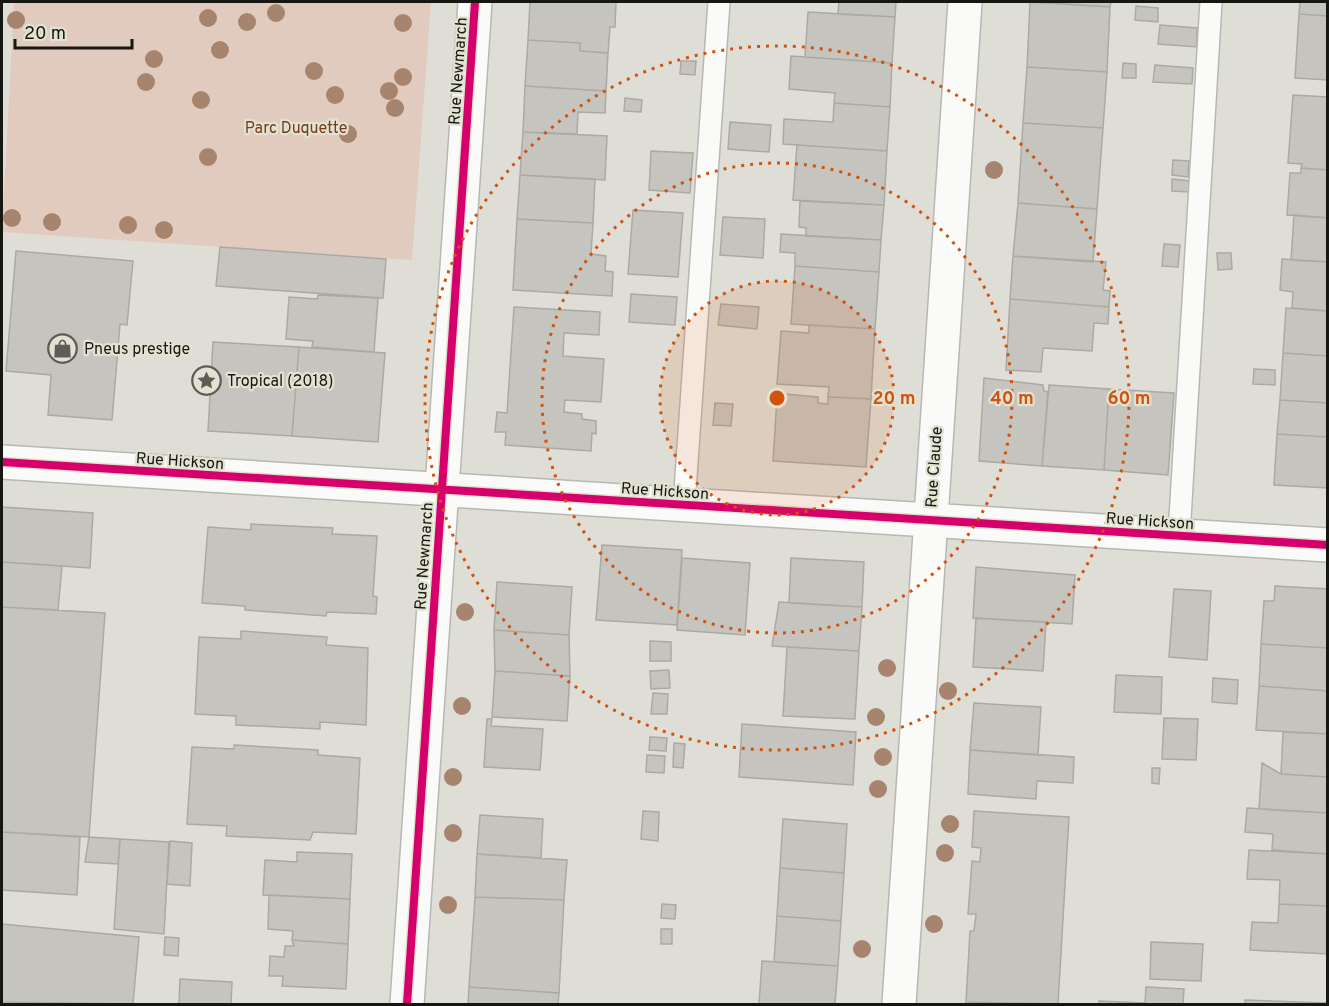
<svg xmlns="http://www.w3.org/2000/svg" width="1329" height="1006" viewBox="0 0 1329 1006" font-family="Overpass,sans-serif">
  <rect width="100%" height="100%" fill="#deded6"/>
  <path fill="#e1cbbe" d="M14,2H431L412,260L2,232Z"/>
  <path fill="#c6c4be" stroke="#aba9a3" stroke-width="1.5" d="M530,2H616L615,27H610L608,53L580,51V43L528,40Z
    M839,2H896L895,17L838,14Z
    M1030,2L1110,7L1107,72L1027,67Z
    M1033,2H1111L1110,7Z
    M1300,2H1328V16L1299,14Z
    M1136,6L1158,8V22L1135,20Z
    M808,12L895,17L892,63L805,57Z
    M1299,14L1328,16V80L1295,78Z
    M1160,25L1197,28V47L1158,44Z
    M528,40L580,43V51L608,53L606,91L525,86Z
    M791,56L892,63L890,107L834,103L835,93L789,89Z
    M681,61H696L695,75L680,74Z
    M1123,63L1136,64V78H1122Z
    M1155,65L1193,68L1192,84L1153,82Z
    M1027,67L1107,72L1103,128L1023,123Z
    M525,86L606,91L605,113L578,112L577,134L523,132Z
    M1293,95L1328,97V170L1301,168L1302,164L1288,163Z
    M625,98L642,100L641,112L624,111Z
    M834,103L890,107L887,151L783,144L784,119L833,122Z
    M730,122L771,125L769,152L728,149Z
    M1023,123L1103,128L1097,209L1018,203Z
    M523,132L607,136L605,180L520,175Z
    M797,145L887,151L884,205L793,200Z
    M651,151L693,153L690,193L649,190Z
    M1173,160L1189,161L1188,177L1172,175Z
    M1301,168L1328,170V218L1287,215L1290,173H1301Z
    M520,175L595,179L593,223L517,219Z
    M1172,179L1190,181L1189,192L1172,191Z
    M800,201L884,205L881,240L806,236V228L799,227Z
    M1018,203L1097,209L1093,262L1013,256Z
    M633,210L683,213L678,277L628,274Z
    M1294,215L1328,218V262L1291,260Z
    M723,217L765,219L763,258L720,255Z
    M517,219L593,223L591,254L606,256L605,271L613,272L612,296L513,290Z
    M781,234L881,240L879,272L795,266V253L780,252Z
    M1164,244L1180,245L1178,267L1162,266Z
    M220,247L386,259L383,298L216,286Z
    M16,251L133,261L127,325L120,324L112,420L48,415L51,375L6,371Z
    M1217,253H1231L1232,269L1218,270Z
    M1013,256L1106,262L1103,290L1110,291L1109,307L1010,299Z
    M1282,259L1328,262V311L1292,308L1293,292L1280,290Z
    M795,266L879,272L875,329L791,324Z
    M631,294L677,297L675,325L629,322Z
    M318,295L378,298L374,352L312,347L313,341L286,339L289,297L317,299Z
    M1010,299L1109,307L1108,324L1094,323L1092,351L1043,348L1041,372L1006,370Z
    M721,304L759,307L757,329L718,325Z
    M514,307L600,312L599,335L564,333L563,356L604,359L601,402L565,400L564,412L582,414V419L596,421V434L592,433L591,451L505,445L506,432H495L497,412L507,413Z
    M1286,308L1328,311V356L1283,353Z
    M809,325L875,329L871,399L828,397L829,387L777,384L781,331L809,333Z
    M213,342L299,347L292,436L208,431Z
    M299,347L385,353L378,442L292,436Z
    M1283,353L1328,356V403L1280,400Z
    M1254,369L1275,370V385L1253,384Z
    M984,378L1043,385L1044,391L1048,392L1042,466L979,461Z
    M1049,385L1109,389L1104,470L1042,466Z
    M1109,389L1174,393L1168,475L1104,470Z
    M785,394L818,397V403L828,404V397L871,399L866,467L773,461L777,398H784Z
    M1280,400L1328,403V437L1277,434Z
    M715,403L733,404L731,426L713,425Z
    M1277,434L1328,437V488L1274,485Z
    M2,507L93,513L90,568L2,562Z
    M251,524L333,528L332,534L377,536L373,596L377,597L376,614L327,612L326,616L245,610V606L202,603L208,527L251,530Z
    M602,545L682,550L677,625L596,620Z
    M682,558L750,563L745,635L677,630Z
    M791,558L864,562L862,607L789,603Z
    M2,562L62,566L58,610L2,607Z
    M976,567L1075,575L1072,624L973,618Z
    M497,582L572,587L569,635L494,630Z
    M1275,586L1328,589V648L1261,644L1264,601H1274Z
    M1174,589L1211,591L1207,660L1169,657Z
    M779,602L862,607L859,651L772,646Z
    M2,607L105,613L89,837L2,832Z
    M976,618L1046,622L1043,671L973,667Z
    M494,630L569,635L570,676L495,671Z
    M241,631L327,637L326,645L368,648L366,725L320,722V729L236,725V716L195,714L199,637L241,639Z
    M650,641L671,642V661H650Z
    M1261,644L1328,648V691L1259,686Z
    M787,647L859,651L855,719L783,716Z
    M669,670L670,688L651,689L650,671Z
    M495,671L570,676L567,721L492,717Z
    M1116,675L1162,677L1161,714L1114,712Z
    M1213,678L1238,680L1237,704L1212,702Z
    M1259,686L1328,691V734L1256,730Z
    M653,693L668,694L667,714H651Z
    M974,703L1041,707L1038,755L970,750Z
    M1164,718L1198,719L1196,760L1162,759Z
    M487,719H492L491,726L543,729L540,770L484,767Z
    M742,724L856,732L853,785L739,777Z
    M1283,732L1328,734V777L1281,774Z
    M650,737L667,738L666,751L649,750Z
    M674,743L685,744L683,768L673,767Z
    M234,745L318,750V755L360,758L356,834L313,832L310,840L226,836L227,826L187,824L192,747L234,749Z
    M970,750L1074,757L1073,783L1037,781L1036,799L968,794Z
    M647,755L665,756L664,773L646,772Z
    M1262,763L1281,774L1328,777V813L1259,809Z
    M1152,768H1160L1159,784L1152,783Z
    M1247,808L1328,813V854L1272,850L1273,834L1245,832Z
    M643,811L659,812L658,841L641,839Z
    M974,811L1069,817L1058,1004L966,1002L970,931H974L976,914H968L972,861L980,862L981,848L972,847Z
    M480,815L543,819L541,858L477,854Z
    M783,819L847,824L844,873L780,868Z
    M2,832L80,837L77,895L2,890Z
    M89,837L120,839L118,864L85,862Z
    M120,839L169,842L164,934L114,929Z
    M170,841L192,843L190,886L167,884Z
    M1249,850L1328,854V906L1279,904L1280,880L1247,879Z
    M297,852L352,854L350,899L263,895L265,860L297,862Z
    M477,854L567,860L564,900L475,897Z
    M780,868L844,873L841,921L777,916Z
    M269,895L350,899L348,944L292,940L293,931L268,929Z
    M475,897L564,900L559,993L469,987Z
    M662,904L676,905L675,919L661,918Z
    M1279,904L1328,906V954L1250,950L1252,922L1278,923Z
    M777,916L841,921L838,966L774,962Z
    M2,924L139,937L133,1004L2,1002Z
    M661,929H672V944H661Z
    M165,937L179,938L178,956L164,955Z
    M292,940L348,944L346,989L282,986L283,976H269L270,956L284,957L285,946H294Z
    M1151,942L1203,944L1201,981L1150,979Z
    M762,961L838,966L835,1004H759Z
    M180,979L232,982L231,1004H179Z
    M469,987L559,993L558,1004H468Z
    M1146,987L1184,989L1183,1004H1145Z
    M1245,1000L1328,1003V1004H1245Z
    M1099,1001L1146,1003L1099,1004Z"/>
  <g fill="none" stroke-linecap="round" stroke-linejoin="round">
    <defs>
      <path id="service" d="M684,505L719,2
        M1179,535L1211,2"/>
      <path id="minor" d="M2,462L1328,545
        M407,1004L475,2
        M899,1004L965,2"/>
    </defs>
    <use href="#service" stroke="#b8b8b2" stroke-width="24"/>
    <use href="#minor" stroke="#b8b8b2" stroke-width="36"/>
    <use href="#service" stroke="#fafaf9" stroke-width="21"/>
    <use href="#minor" stroke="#fafaf9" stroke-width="33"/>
    <defs>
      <path id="cycleway" d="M2,462L1328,545
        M407,1004L475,2"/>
    </defs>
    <use href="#cycleway" stroke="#e2e2d2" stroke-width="11"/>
    <use href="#cycleway" stroke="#d6006c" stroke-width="8"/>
  </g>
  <g fill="#a6846e">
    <circle cx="276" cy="13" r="9"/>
    <circle cx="208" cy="18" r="9"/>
    <circle cx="16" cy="20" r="9"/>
    <circle cx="247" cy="22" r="9"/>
    <circle cx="403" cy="23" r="9"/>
    <circle cx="220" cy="50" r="9"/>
    <circle cx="154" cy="59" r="9"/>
    <circle cx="314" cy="71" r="9"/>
    <circle cx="403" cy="77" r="9"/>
    <circle cx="146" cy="82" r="9"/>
    <circle cx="389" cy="91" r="9"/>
    <circle cx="335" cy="95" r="9"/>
    <circle cx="201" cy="100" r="9"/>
    <circle cx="395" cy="108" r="9"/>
    <circle cx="348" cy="134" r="9"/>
    <circle cx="208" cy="157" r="9"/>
    <circle cx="994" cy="170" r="9"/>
    <circle cx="12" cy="218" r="9"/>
    <circle cx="52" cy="222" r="9"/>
    <circle cx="128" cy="225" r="9"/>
    <circle cx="164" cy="230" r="9"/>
    <circle cx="465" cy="612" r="9"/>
    <circle cx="887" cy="668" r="9"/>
    <circle cx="948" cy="691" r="9"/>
    <circle cx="462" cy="706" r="9"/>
    <circle cx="876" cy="717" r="9"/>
    <circle cx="883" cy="757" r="9"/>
    <circle cx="453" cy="777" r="9"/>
    <circle cx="878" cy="789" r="9"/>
    <circle cx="950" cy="824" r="9"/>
    <circle cx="453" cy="833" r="9"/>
    <circle cx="945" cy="853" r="9"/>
    <circle cx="448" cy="905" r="9"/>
    <circle cx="934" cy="924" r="9"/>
    <circle cx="862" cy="949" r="9"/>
  </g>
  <circle cx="777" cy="398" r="117" fill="#d3520c" fill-opacity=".12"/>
  <g fill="none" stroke="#d3520c" stroke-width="3" stroke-dasharray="3 6">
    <circle cx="777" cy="398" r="117"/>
    <circle cx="777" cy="398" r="235"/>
    <circle cx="777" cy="398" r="352"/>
  </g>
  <defs>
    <symbol id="shop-ring" viewBox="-11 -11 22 22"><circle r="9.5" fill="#e2e2d2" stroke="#5d5d56" stroke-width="1.5"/><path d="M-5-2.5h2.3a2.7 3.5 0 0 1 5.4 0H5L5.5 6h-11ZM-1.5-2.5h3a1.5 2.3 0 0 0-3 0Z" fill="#5d5d56"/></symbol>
    <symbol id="sight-ring" viewBox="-11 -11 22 22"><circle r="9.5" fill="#e2e2d2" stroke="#5d5d56" stroke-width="1.5"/><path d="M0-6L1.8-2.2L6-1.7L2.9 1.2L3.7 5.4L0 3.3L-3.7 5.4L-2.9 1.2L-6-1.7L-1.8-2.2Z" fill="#5d5d56"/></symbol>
  </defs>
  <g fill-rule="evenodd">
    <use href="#shop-ring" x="46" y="332" width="33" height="33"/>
    <use href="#sight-ring" x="190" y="364" width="33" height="33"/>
  </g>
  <g text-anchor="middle" stroke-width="4.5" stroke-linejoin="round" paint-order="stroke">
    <g font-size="16" fill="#171711" stroke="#e2e2d2">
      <text transform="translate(457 71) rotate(-86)" y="6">Rue Newmarch</text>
      <text transform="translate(180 460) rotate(4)" y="6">Rue Hickson</text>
      <text transform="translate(933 467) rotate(-86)" y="6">Rue Claude</text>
      <text transform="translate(665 490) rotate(4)" y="6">Rue Hickson</text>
      <text transform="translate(1150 520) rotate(4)" y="6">Rue Hickson</text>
      <text transform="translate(423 556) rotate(-86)" y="6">Rue Newmarch</text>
    </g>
    <g font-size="16" fill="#783a19" stroke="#e2e2d2">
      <text x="296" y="133">Parc Duquette</text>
    </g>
    <g font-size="16" fill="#171711" stroke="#e2e2d2" text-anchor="start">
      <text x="84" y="354">Pneus prestige</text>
      <text x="227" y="386">Tropical (2018)</text>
    </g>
  </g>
  <circle cx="777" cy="398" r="9" fill="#d3520c" stroke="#e2e2d2" stroke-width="3"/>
  <g font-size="18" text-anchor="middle" font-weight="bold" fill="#d3520c" stroke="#e2e2d2" stroke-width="4.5" stroke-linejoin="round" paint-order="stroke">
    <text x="894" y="404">20 m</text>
    <text x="1012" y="404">40 m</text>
    <text x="1129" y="404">60 m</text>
  </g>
  <rect width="1329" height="1006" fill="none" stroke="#171711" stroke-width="6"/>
  <path d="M15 39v9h117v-9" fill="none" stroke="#171711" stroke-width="3"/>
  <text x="24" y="39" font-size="18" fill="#171711" stroke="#e2e2d2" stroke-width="4.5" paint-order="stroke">20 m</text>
</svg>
